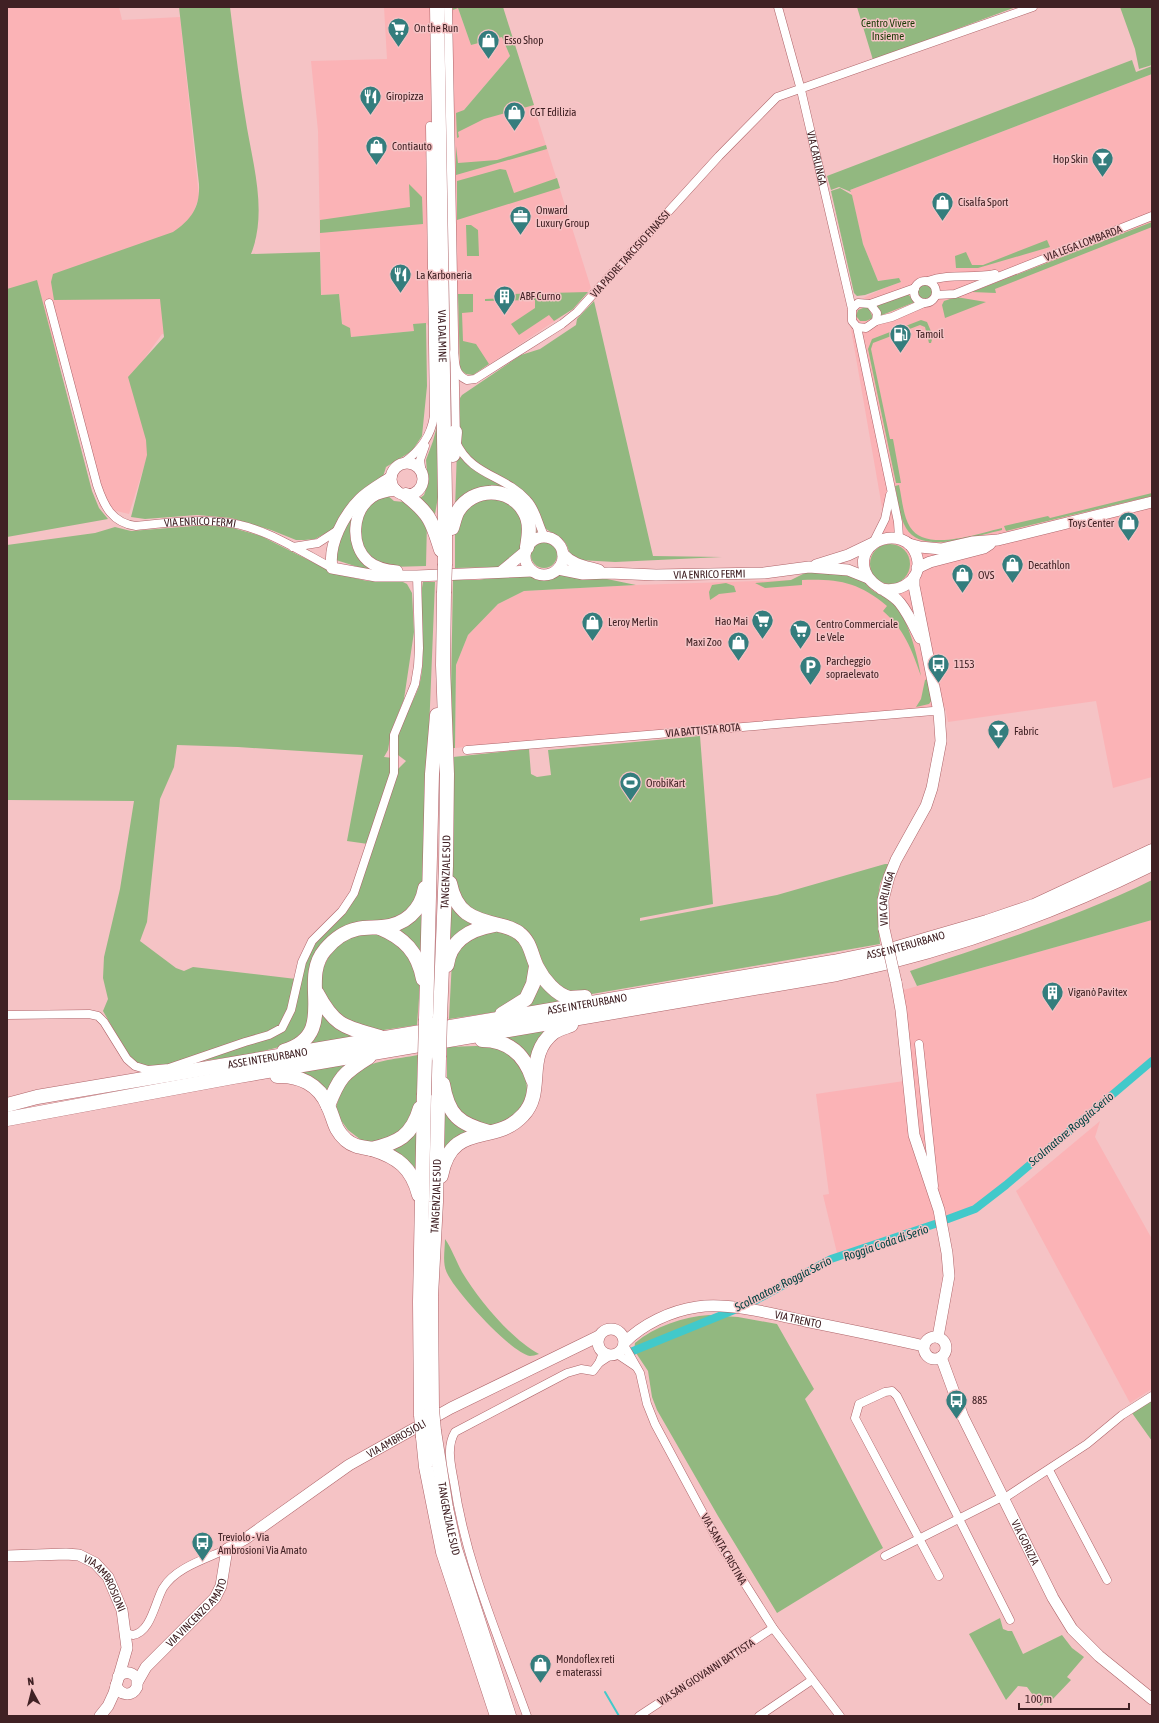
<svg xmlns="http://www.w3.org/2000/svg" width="1159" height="1723" viewBox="0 0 1159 1723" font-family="'Asap Condensed',sans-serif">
  <rect width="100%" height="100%" fill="#f5c3c5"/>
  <path fill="#fbb3b6" d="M7,7H119L122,20L180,17L199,197L192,216L183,225L170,335L162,334L139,366L148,454L129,514L100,507L65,363L7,382Z
    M384,7H453V9L458,8L471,45L502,37L510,56L464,110L533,104L591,288L573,309L473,375L464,374L426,323L414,331L350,337L342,324L339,294L321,295L318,131L311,61L387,59Z
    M1152,74V777L1113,788L1096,701L948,722L945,707L455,748L456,665L468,635L498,604L524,591L636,585L791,580L805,573L855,577L883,513L847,306L882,289L901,282L899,278L878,281L863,244L850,190Z
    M1152,920V1059L1005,1184L974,1208L944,1220L915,1135L900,991Z
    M904,1081L938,1220L837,1253L823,1195L829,1194L816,1094Z
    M1100,1121L1095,1137L1152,1239V1389L1130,1403L1016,1191Z"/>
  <path fill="#92b880" d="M179,7H230C235,47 240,88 247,128C254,168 267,214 251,254L320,252L321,295L339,294L342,324L350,328L351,337L414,331L413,324L426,323L427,386L422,436L412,451L386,467L382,480L337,527L315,539L304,540H296L271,530L231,518L197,515L145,519L131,517L147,455L146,440L128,377L164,337L160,299L54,300L51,282L53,274L173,232C192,219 200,207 199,184Z
    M453,7H503L534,105L484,119L458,132L459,137L457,138L456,113L464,110L510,56L502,37L471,45L458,8L453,10Z
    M857,7H1016L873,60Z
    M1120,7H1152V65L1139,69L1135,49Z
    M1132,60L1136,72L1152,66V74L850,190L851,192L839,187L831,190L827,176Z
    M546,145L547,149L456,175V146L458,163L497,160Z
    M500,169L506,170L514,193L557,178L560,188L457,220V181Z
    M409,184L422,197L423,224L320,233V220L410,207Z
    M840,188L852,195L863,244L878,281L899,278L901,282L865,295L857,296L854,293L831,191Z
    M1152,222V227L995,289L996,293L972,292Z
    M466,225H471L478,230L479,256H467Z
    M1047,240L1050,247L978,268H956L955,256L966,252L972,265H983Z
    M37,280L92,491L99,508L108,519L7,537V289Z
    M917 292a8 8 0 1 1 16 0a8 8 0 1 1-16 0Z
    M588,292L573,309L554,321L549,315L519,335L511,324L535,308V300L485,301V299L511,298V294Z
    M907,293L915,302L877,317L873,306Z
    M458,294H473V312L462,313L463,341L476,344L489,364L473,375L466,374L460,369Z
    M956,297L986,302L945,318L942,305L944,301Z
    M594,301L653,556L722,557L615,562L579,560L570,554C565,536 559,538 546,529C541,525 541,515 535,511C514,494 471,467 461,443C455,430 459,412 460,398L462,395L521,355L540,349L576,325L577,319Z
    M868,306L873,318L866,321H860L856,316L858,310Z
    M921,320L927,322L933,336L931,343H929L925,327L920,325L873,343L871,349L890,439H893L901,483H896L868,349L872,339Z
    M438,422V497L435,514L419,499L424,495L428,484L426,460L433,441Z
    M457,449C484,469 532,497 537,533L532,534L504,490L455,509Z
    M899,485C902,498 903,516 910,527C926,553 979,533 1002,528V530C978,535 922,556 906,528C899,516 898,499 895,486Z
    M1152,493V496L1006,531L1004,526L1048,516L1050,518Z
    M387,495L394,501L404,502L427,521L426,566L391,567L372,559L363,548L359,524L370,503Z
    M504,497L525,521L520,550L498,567L455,568V524L469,501Z
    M351,517L353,521V537L379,570L361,568L336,560L337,546Z
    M207,525L233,528L261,536L334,573L367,581L403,582L407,584L412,593L414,632L404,699L391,732L388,750L384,757L393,758L392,772L368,844L347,841L363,755L238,747L177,745L174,767L160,799L147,922L140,941L176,968L184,971L193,967L296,979L290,1010L281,1027L176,1063L151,1068L131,1060L103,1011L108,999L103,978L104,957L120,889L134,801L7,800V545L95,533L115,527L131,531Z
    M531 555a13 13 0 1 1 26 0a13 13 0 1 1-26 0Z
    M870 564a20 20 0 1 1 40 0a20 20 0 1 1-40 0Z
    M526,571L538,577L549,578L558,574L607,579L636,585L524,591L498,604L468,635L456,665L455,748H453L451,688L453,580H479Z
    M805,573C822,572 844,572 860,579C866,582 870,590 877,593C882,595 888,596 893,601C908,619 917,653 921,676C912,650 904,629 883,611L887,606C858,582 839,579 802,580V585L765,588L755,583L791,580Z
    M423,582H435L423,880C421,891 412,911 401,916C394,920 385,920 377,920C356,921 339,925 324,941C321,959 313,1024 302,1035C283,1053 224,1057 197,1062L283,1029L304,962L314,941L344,912L398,769L406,761L398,755C391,736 413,705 419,686C427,659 419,631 420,603C420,596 422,589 423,582Z
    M726,583L734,586L736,592L719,594L710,600L709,592L712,585Z
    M928,679L932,700L929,704L916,707L921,699L925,680Z
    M700,736L713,904L640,918V921L777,895L885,864H888V866L880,884L877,904L880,944L592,994L568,992L550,979L534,942L463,906L453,882V757L529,749L531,774L537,777L551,775L548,750Z
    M1152,880V920L917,986L910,971C991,944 1075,918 1152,880Z
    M448,899L484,923L448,946Z
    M423,906V959L391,928Z
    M488,930C522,933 522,943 532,972L523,996L496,1012L449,1019L452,960L462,942Z
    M370,932L387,936L412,958L420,985L417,1025L377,1031L343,1022C337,1013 326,1002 322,992C317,973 329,952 343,941C350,936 362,935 370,932Z
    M538,979L567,1000L522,1009Z
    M320,1010L363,1038L303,1046Z
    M556,1026L533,1062L493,1037Z
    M447,1047C463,1047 484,1044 500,1049C525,1056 536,1093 518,1113C512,1119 499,1124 491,1129L462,1116L447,1088Z
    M418,1055L416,1113L406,1131L378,1143L361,1140L348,1130L335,1112C348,1061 373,1063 418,1055Z
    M355,1063L328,1098L292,1074Z
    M443,1105L477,1132L443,1153Z
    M420,1124L418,1177L386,1151C403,1146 409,1137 420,1124Z
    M445,1239C452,1249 456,1261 462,1272C479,1300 510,1338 539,1354C536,1355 532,1356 530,1356C511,1353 455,1291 447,1273C442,1263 445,1250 445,1239Z
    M709,1315L738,1317L777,1324L814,1389L805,1399L883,1548L777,1613L718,1516L657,1410L652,1397L648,1371L634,1350L635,1343C655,1326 683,1317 709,1315Z
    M1152,1400V1441L1132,1413Z
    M1000,1618L1003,1629L1008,1631H1012L1023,1654L1062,1635L1072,1648L1084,1657L1067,1677L1071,1680L1051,1701L1048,1699L1041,1706L1027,1687L1018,1686L1006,1700L969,1634Z"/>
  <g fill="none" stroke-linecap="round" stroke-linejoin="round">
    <path stroke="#42c9ca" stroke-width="2" d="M605,1692L619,1716"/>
    <path stroke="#42c9ca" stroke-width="8" d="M948,1219L975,1209L1006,1185L1152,1061
      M633,1351L749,1304L831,1259L935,1224"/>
    <defs>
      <g id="street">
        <path d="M448,7L456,442C471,476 505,475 527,500C537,510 538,525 545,537"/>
        <path id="s1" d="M778,7L801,90L852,309V321L857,327L866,328L876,321L877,313L870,304L858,303L852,309"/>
        <circle cx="925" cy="292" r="11"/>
        <path d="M928,281C950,273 972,279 995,274"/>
        <path d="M936,295L955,294L1152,216"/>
        <path id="s2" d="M49,303L97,485C104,506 112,523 136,526C164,523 193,519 222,522C261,525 298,550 332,568"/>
        <path d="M870,304L915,288"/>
        <path d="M876,321L892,317L924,303"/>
        <path d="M857,327L898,522L899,538"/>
        <path d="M454,353C455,364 455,375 467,380L475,379L562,324L577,312L719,156L777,97L1033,7"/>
        <path d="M403,463C420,451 431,437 434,416L430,126"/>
        <path d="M422,474L420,460L425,446"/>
        <path d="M873,543L885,519L890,495"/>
        <path d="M293,547L318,543L338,530"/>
        <path d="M467,750L933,711L939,712"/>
        <path d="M7,1015L89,1014L98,1016L104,1022L127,1059L135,1066L148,1070L169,1068L245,1042L269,1035L282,1028L291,1010L302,962L312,941L342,911L354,893L394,773V735L415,684L418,666L419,648L417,576"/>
        <path d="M919,1044L934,1186"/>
        <path d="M624,1345L640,1373L647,1404L655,1424L718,1541L773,1628L840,1716"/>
        <path d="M617,1354L635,1366"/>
        <path d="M599,1363L611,1355"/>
        <path d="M1049,1470L1107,1580"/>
        <path d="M1003,1499L1087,1444L1122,1415L1152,1396"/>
        <path d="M885,1556L1002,1497"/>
        <path d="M939,1576L855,1418L859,1404L885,1392L892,1391L897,1396L1010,1620"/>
        <path d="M126,1633L133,1635C151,1632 155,1602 163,1588C176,1567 206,1559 227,1549"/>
        <path d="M527,1716C499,1638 466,1564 454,1482C451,1465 446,1447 455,1432L567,1373L581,1369L593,1371L599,1363L603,1353"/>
        <path d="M639,1716L773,1628"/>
        <path d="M759,1716L812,1680"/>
      </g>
      <g id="secondary">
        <circle cx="407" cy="479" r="16"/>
        <path d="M391,477C381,484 369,490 360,499C344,515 328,544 332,568L376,576H417L532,571"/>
        <path d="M396,490C388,491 379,492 372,497C352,511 350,545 368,561C376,568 387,570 397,571"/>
        <circle cx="544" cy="556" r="19"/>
        <path d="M909,544L920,547L941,549L972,542L998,540L1152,502"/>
        <path d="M563,554C573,565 585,566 599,570"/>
        <path d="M816,565L848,555L873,543"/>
        <path d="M917,568L930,562L984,548L990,544"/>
        <path id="s3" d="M558,569L583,574L609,573L656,575L764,573L809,567L848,570L868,578"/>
        <path d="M502,571L526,551"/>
        <path d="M881,589C902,593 925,578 916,554C904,524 854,540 865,571C871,588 890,590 900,603C908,613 914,626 920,638"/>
        <path id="s4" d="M884,929L883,900L889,877L896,860L926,806L932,788L941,741L939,712L914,586V577"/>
        <path d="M896,982L901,1010L914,1135L939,1210L947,1253L949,1276L938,1337"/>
        <circle cx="611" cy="1342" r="13"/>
        <circle cx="935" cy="1348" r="11"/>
        <path id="s5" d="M624,1343C643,1324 670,1311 697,1307C728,1302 774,1314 805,1321C845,1329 885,1337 924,1346"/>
        <path id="s6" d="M941,1357L963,1417L1053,1598L1072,1629L1099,1656L1152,1699"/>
        <path id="s7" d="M7,1556L66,1554L79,1555L95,1563L108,1577L122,1610L127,1648L114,1693L108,1706L100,1716"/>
        <path id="s8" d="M138,1681L146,1667L215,1598L221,1586L227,1549L245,1539L349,1465L451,1408L599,1336"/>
        <path d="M116,1685C120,1696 132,1697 137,1687V1678C131,1671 124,1671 118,1677"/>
      </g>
      <g id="highway">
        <path id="s9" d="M437,7L445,498V564"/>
        <path d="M453,455L455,432"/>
        <path d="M406,495C430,514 432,521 441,550"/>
        <path d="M452,528C454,522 455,516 458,511C472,487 510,486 524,511C531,522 529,535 527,547"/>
        <path d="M450,883C456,913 472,919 499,925C506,927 513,928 519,933C531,942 531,955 537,967C543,979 556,995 570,998C574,998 580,997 585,997"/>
        <path d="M380,928C404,938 418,952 423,979"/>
        <path d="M447,965C450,940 471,929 494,925"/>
        <path d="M317,993C335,1027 345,1027 380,1037"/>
        <path d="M502,1014L526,999L533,984L536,966"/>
        <path id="s10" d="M440,1017L446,866L447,774L443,665L444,593"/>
        <path d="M426,1019L432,774L437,715"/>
        <path d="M482,1040C509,1040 525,1055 533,1080"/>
        <path d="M284,1051C340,1034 298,981 325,950C334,939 343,932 357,929C366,927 374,928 382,927C405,925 421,911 425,888"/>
        <path d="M277,1076C299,1075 319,1084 328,1106C335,1120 333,1128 346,1140C354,1147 362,1147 372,1149C398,1157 412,1168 419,1195"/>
        <path d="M443,1084C448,1115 459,1124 489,1132"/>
        <path id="s11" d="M7,1105L37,1097L833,962L887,951L987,922L1034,906L1152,851"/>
        <path d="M328,1106C339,1078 343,1073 369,1057"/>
        <path d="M7,1119L233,1077L837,974C947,951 1051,914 1152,864"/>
        <path d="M371,1149C398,1143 412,1136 420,1108"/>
        <path d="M441,1176C452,1119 494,1147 523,1115C546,1091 523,1056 554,1032C559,1029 566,1027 571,1025"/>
        <path id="s12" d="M432,1409L431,1296L436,1202L439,1057"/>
        <path d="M421,1415L420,1302L424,1095"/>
        <path id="s13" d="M434,1431L446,1508L455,1549L509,1716"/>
        <path d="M423,1437L426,1467L443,1552L497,1716"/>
      </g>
    </defs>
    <use href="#street" stroke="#ae6469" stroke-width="9"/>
    <use href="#secondary" stroke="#ae6469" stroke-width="12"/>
    <use href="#highway" stroke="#ae6469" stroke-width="15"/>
    <use href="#street" stroke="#fff" stroke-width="8"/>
    <use href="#secondary" stroke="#fff" stroke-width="11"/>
    <use href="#highway" stroke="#fff" stroke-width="14"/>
    <defs>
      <path id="secondary-bridge" d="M884,929L896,982"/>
      <path id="highway-bridge" d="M444,593L445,564
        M439,1057L440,1017
        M424,1095L426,1019
        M432,1409L434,1431
        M421,1415L423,1437"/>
    </defs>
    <use href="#secondary-bridge" stroke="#ae6469" stroke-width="12" stroke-linecap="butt"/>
    <use href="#highway-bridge" stroke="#ae6469" stroke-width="15" stroke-linecap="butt"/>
    <use href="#secondary-bridge" stroke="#fff" stroke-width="11"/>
    <use href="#highway-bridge" stroke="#fff" stroke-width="14"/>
  </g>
  <defs>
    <symbol id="supermarket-pin" viewBox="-11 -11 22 30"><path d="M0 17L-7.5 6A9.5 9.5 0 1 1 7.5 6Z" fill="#347d7d" stroke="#f5c3c5"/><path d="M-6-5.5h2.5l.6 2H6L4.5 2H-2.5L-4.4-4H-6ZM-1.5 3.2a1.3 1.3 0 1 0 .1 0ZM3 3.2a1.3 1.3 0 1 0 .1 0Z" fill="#fff"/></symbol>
    <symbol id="shop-pin" viewBox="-11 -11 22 30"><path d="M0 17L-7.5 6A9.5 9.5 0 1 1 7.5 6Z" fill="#347d7d" stroke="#f5c3c5"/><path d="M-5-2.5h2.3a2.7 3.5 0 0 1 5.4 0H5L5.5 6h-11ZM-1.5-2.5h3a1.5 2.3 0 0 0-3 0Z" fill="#fff"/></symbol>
    <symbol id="restaurant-pin" viewBox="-11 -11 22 30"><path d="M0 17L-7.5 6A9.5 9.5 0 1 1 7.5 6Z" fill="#347d7d" stroke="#f5c3c5"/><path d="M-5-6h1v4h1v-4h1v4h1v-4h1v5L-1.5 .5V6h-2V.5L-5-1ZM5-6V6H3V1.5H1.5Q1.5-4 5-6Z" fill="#fff"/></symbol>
    <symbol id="bar-pin" viewBox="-11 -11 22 30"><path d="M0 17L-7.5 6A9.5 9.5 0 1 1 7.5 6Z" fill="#347d7d" stroke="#f5c3c5"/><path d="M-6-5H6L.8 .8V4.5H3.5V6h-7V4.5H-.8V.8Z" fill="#fff"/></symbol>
    <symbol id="office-pin" viewBox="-11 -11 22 30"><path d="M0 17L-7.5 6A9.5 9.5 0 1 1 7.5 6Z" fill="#347d7d" stroke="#f5c3c5"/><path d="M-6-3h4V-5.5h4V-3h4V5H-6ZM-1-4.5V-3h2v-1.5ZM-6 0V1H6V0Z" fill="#fff"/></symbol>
    <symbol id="building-pin" viewBox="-11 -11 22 30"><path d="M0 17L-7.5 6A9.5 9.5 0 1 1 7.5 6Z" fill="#347d7d" stroke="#f5c3c5"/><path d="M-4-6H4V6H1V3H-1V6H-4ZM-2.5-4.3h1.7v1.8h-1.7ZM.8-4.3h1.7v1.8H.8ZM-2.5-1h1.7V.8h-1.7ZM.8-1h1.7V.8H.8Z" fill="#fff"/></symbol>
    <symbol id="fuel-pin" viewBox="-11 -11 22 30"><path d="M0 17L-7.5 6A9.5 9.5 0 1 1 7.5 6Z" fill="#347d7d" stroke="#f5c3c5"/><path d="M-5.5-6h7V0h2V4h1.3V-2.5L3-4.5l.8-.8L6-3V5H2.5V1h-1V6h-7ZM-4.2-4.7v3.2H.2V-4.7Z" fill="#fff"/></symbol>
    <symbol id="bus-pin" viewBox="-11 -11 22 30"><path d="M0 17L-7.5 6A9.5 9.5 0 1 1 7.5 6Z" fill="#347d7d" stroke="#f5c3c5"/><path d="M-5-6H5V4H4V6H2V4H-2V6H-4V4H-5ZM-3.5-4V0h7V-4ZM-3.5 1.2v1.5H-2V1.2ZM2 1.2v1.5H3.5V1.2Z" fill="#fff"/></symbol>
    <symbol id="parking-pin" viewBox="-11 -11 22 30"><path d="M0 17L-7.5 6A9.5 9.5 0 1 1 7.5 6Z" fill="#347d7d" stroke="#f5c3c5"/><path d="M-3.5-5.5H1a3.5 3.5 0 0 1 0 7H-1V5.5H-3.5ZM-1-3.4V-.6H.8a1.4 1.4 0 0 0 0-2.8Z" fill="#fff"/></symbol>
    <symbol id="stadium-pin" viewBox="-11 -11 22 30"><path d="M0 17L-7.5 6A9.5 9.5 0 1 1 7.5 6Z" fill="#347d7d" stroke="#f5c3c5"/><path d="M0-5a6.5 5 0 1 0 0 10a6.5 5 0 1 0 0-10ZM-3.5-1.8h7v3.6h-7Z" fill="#fff"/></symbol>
  </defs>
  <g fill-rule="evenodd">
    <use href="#supermarket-pin" x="386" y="16" width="25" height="34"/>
    <use href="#shop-pin" x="476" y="28" width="25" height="34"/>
    <use href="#restaurant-pin" x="358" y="84" width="25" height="34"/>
    <use href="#shop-pin" x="502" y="100" width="25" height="34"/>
    <use href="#shop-pin" x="364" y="134" width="25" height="34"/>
    <use href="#bar-pin" x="1090" y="146" width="25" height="34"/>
    <use href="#shop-pin" x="930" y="190" width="25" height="34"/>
    <use href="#office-pin" x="508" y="204" width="25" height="34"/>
    <use href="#restaurant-pin" x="388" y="262" width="25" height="34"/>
    <use href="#building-pin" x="492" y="284" width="25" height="34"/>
    <use href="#fuel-pin" x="888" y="322" width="25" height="34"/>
    <use href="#shop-pin" x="1116" y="510" width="25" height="34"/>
    <use href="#shop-pin" x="1000" y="552" width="25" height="34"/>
    <use href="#shop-pin" x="950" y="562" width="25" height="34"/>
    <use href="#supermarket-pin" x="750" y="608" width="25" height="34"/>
    <use href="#shop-pin" x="580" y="610" width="25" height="34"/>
    <use href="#supermarket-pin" x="788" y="618" width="25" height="34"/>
    <use href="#shop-pin" x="726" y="630" width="25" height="34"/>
    <use href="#bus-pin" x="926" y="652" width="25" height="34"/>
    <use href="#parking-pin" x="798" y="654" width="25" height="34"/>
    <use href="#bar-pin" x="986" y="718" width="25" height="34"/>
    <use href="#stadium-pin" x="618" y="770" width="25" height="34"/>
    <use href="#building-pin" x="1040" y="980" width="25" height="34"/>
    <use href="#bus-pin" x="944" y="1388" width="25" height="34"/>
    <use href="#bus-pin" x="190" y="1530" width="25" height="34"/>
    <use href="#shop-pin" x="528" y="1652" width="25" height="34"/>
  </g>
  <g text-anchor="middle" stroke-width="3" stroke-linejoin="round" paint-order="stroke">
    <g font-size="11" fill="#183803" stroke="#f5c3c5">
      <text x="888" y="27">Centro Vivere<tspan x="888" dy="13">Insieme</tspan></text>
    </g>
    <g font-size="11" fill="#402124" stroke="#f5c3c5" text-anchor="start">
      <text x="414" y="32">On the Run</text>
      <text x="504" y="44">Esso Shop</text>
      <text x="386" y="100">Giropizza</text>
      <text x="530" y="116">CGT Edilizia</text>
      <text x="392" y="150">Contiauto</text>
      <text x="1088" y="163" text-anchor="end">Hop Skin</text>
      <text x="958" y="206">Cisalfa Sport</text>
      <text x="536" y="214">Onward<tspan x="536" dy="13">Luxury Group</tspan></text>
      <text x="416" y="279">La Karboneria</text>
      <text x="520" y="300">ABF Curno</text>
      <text x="916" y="338">Tamoil</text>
      <text x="1114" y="527" text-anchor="end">Toys Center</text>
      <text x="1028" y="569">Decathlon</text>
      <text x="978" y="579">OVS</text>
      <text x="748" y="625" text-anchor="end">Hao Mai</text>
      <text x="608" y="626">Leroy Merlin</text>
      <text x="816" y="628">Centro Commerciale<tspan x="816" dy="13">Le Vele</tspan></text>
      <text x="722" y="646" text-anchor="end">Maxi Zoo</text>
      <text x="826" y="665">Parcheggio<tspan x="826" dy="13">sopraelevato</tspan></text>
      <text x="954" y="668">1153</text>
      <text x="1014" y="735">Fabric</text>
      <text x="646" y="787">OrobiKart</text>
      <text x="1068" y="996">Viganò Pavitex</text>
      <text x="972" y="1404">885</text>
      <text x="218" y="1541">Treviolo - Via<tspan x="218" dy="13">Ambrosioni Via Amato</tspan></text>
      <text x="556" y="1663">Mondoflex reti<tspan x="556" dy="13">e materassi</tspan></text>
    </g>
    <g font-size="11" fill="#402124" stroke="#f5c3c5">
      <text dy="4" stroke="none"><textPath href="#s1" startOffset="156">VIA CARLINGA</textPath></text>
      <text transform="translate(1083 243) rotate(-21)" y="4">VIA LEGA LOMBARDA</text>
      <text transform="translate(630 254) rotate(-48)" y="4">VIA PADRE TARCISIO FINASSI</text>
      <text dy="4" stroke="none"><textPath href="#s9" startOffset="329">VIA DALMINE</textPath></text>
      <text dy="4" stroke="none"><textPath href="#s2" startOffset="313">VIA ENRICO FERMI</textPath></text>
      <text dy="4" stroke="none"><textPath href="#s3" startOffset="152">VIA ENRICO FERMI</textPath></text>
      <text transform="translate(703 730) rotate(-5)" y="4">VIA BATTISTA ROTA</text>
      <text dy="4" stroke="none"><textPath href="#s10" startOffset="145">TANGENZIALE SUD</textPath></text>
      <text dy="4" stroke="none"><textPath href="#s4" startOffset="31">VIA CARLINGA</textPath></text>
      <text dy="4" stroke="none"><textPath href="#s11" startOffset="913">ASSE INTERURBANO</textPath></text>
      <text dy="4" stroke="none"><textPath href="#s11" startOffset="589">ASSE INTERURBANO</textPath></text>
      <text dy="4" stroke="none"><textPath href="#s11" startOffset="265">ASSE INTERURBANO</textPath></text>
      <text dy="4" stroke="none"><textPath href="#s12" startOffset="213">TANGENZIALE SUD</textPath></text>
      <text dy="4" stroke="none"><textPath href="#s5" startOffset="185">VIA TRENTO</textPath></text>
      <text dy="4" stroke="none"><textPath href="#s8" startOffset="367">VIA AMBROSIOLI</textPath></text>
      <text dy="4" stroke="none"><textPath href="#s13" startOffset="89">TANGENZIALE SUD</textPath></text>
      <text dy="4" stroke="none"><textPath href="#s6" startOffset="204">VIA GORIZIA</textPath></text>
      <text transform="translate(724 1549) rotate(60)" y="4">VIA SANTA CRISTINA</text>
      <text dy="4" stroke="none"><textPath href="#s7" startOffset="112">VIA AMBROSIONI</textPath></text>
      <text dy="4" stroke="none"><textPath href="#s8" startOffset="91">VIA VINCENZO AMATO</textPath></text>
      <text transform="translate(706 1672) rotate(-33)" y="4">VIA SAN GIOVANNI BATTISTA</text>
    </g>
    <g font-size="12" font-style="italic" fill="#044343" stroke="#f5c3c5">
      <text transform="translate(1071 1129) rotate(-40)" y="4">Scolmatore Roggia Serio</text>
      <text transform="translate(886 1243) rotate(-19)" y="4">Roggia Coda di Serio</text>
      <text transform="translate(783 1284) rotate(-27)" y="4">Scolmatore Roggia Serio</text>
    </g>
  </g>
  <rect width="1159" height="1723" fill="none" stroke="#402124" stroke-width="16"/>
  <g transform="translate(32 1691) rotate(353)" stroke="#f5c3c5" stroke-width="3" paint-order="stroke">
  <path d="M0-3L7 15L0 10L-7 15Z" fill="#402124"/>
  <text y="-6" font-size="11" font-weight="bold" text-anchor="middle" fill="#402124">N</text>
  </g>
  <path d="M1019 1703v6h110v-6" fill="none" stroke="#402124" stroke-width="2"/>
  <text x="1025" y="1703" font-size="12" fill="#402124" stroke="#f5c3c5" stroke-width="3" paint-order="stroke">100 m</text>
</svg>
